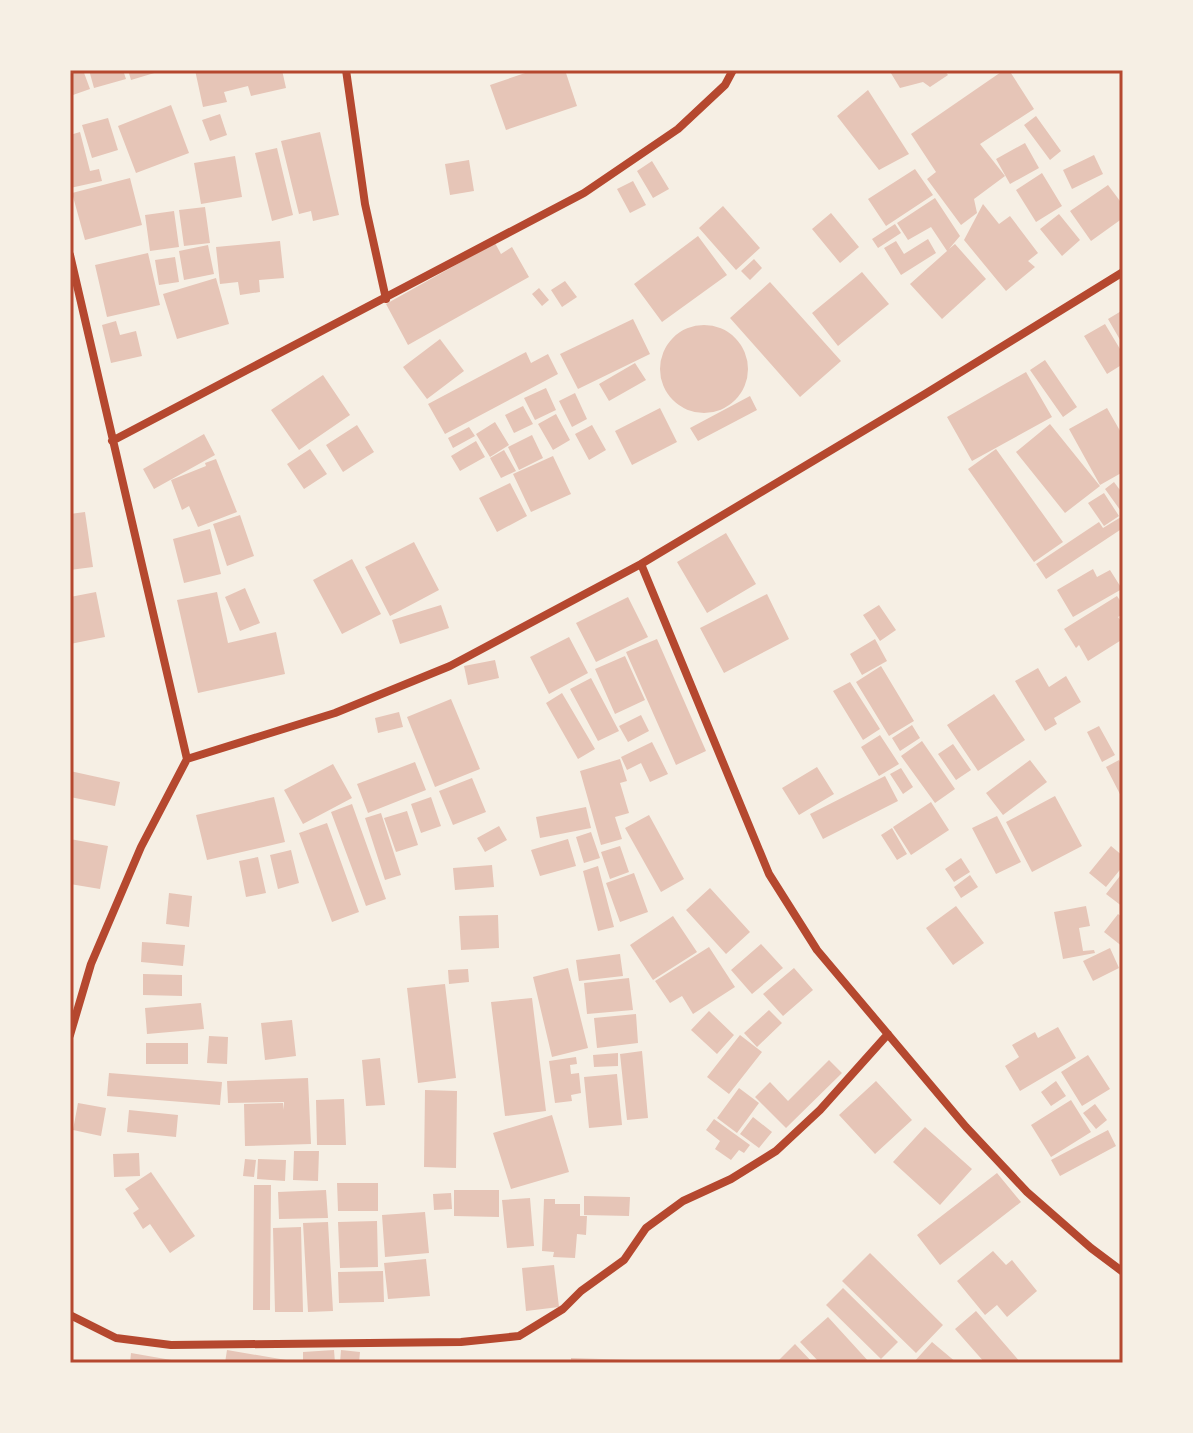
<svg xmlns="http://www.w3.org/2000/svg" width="1193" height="1433" viewBox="0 0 1193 1433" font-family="'Source Sans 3',sans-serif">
  <rect width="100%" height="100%" fill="#f6efe4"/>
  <path fill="#e6c5b7" d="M70,70H83L90,89L70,96Z
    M89,70H123L126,79L94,88Z
    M128,70H161V71L131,80Z
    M195,70H282L286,88L251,96L248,86L224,92L227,102L203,107Z
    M534,70H565L577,106L506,130L490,85Z
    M889,70H944L948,75L930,87L923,82L900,88Z
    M1004,70H1009L1034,109L980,144L1005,176L974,199L977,213L961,225L927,179L936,172L911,134Z
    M868,90L909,154L879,170L837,116Z
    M171,105L189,153L136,173L118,126Z
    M220,114L227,135L210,141L202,120Z
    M1036,116L1061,151L1050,160L1024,125Z
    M108,118L118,150L92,158L82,125Z
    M80,132L90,171L99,169L102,181L70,188V135Z
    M320,132L339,215L313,221L311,211L299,214L281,141Z
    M1025,143L1039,168L1010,184L996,159Z
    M277,148L293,215L272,221L255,153Z
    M1094,155L1103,174L1072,189L1063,170Z
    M235,156L242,197L201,204L194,163Z
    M469,160L474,191L450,195L445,164Z
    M652,161L669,189L653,198L637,171Z
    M915,169L933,195L886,226L868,199Z
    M1042,173L1062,206L1036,222L1016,190Z
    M130,178L142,225L85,240L72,193Z
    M633,181L646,205L630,213L617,189Z
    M1108,185L1123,205V218L1091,241L1070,211Z
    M935,198L960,236L949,249L955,244L986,279L942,319L910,284L947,251L931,227L908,240L897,223Z
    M983,204L999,224L1010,216L1038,253L1028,261L1035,267L1006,291L964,240Z
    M723,206L760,248L736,270L699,228Z
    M205,207L210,243L184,246L179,210Z
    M174,211L179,247L150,251L145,215Z
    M831,213L859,247L840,263L812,229Z
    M1059,214L1080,240L1062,256L1040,229Z
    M895,224L901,233L878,248L872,239Z
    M698,236L727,275L662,322L634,284Z
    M928,239L936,253L901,275L884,248L896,241L904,254Z
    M280,241L284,278L259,280L260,292L240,295L238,282L220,284L216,247Z
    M495,243L501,254L512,247L529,277L408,345L386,304Z
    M208,245L214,274L184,280L179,251Z
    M148,253L160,305L107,317L95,265Z
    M175,257L179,282L159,285L155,260Z
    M754,259L762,268L750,280L741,271Z
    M862,272L889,304L838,346L812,313Z
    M216,278L229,324L177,339L163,294Z
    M565,281L577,297L562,307L551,290Z
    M770,282L841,361L800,397L730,318Z
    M539,288L549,300L542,306L532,294Z
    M1123,310V345L1108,319Z
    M633,319L650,354L578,389L560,354Z
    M116,321L120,335L136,331L142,356L111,363L102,325Z
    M1105,324L1123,354V364L1107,374L1084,336Z
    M660 369a44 44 0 1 1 88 0a44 44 0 1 1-88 0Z
    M440,339L464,371L427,399L403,367Z
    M526,352L531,363L548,354L558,374L445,434L428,404Z
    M1045,360L1077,407L1063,417L1030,370Z
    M635,363L646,380L609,401L599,384Z
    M1026,372L1052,417L972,461L947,417Z
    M323,375L350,415L299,450L271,410Z
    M546,388L556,410L535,420L524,398Z
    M575,393L587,419L572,427L559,401Z
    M750,396L757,410L698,441L690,428Z
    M523,406L533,424L514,433L505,415Z
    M660,408L677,442L632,465L615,431Z
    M1107,408L1123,436V472L1100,485L1069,429Z
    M556,414L570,440L553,450L538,424Z
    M495,422L509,445L490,457L476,434Z
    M1050,424L1100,486L1065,513L1016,452Z
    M357,425L374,452L343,472L326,445Z
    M592,425L606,450L589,460L575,434Z
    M469,427L475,436L453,448L448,438Z
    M204,434L215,455L154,489L143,469Z
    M532,435L543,458L519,470L508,447Z
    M476,441L485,457L460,471L451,456Z
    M310,449L327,474L304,489L287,464Z
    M996,449L1063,542L1034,562L968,469Z
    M504,450L516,471L501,478L490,458Z
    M553,456L571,494L531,512L513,474Z
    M216,459L237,512L198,527L189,506L182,510L171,480L206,466L205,463Z
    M1114,482L1123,494V514L1105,489Z
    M510,483L527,516L497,532L479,498Z
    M1104,493L1119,516L1104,526L1088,503Z
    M85,512L93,567L70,570V514Z
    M240,515L254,556L227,566L213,524Z
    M1121,517L1123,528L1046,579L1036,564L1099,522L1103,528Z
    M210,529L221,574L184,583L173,539Z
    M726,533L756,584L707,613L677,562Z
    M414,542L439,590L390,616L365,567Z
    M352,559L381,614L342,634L313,580Z
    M1093,569L1097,577L1110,570L1122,589L1073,617L1057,590Z
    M245,588L260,623L240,631L225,597Z
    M96,592L105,637L70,644V597Z
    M217,592L228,643L276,632L285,674L198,693L177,600Z
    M767,594L789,639L724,673L700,628Z
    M1117,596L1123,605V614L1118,617L1123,624V639L1088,661L1079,645L1076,648L1064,629Z
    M628,597L648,637L596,662L576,623Z
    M441,605L449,628L400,644L392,620Z
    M879,605L896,630L880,641L863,615Z
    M569,637L588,673L549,694L530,657Z
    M657,639L706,751L676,765L626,652Z
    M875,639L887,661L862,675L850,654Z
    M625,656L645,700L615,714L595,669Z
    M495,660L499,678L468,685L464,666Z
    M881,666L914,721L889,736L856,682Z
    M1038,668L1049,687L1066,676L1081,702L1054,718L1057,724L1045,731L1015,681Z
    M591,678L619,731L598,741L570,689Z
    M850,682L880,729L863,740L833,691Z
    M562,693L595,749L578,759L546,703Z
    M994,694L1025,740L978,771L947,725Z
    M451,699L480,769L435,787L407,717Z
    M399,712L403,727L378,733L375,718Z
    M641,715L649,731L628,742L619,726Z
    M912,725L920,738L900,751L892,738Z
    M1099,726L1115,755L1102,762L1087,732Z
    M880,735L899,764L879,776L861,747Z
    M922,741L955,789L935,803L901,756Z
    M652,742L668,774L650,782L641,763L627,770L621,757Z
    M953,744L971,770L956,780L938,754Z
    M620,759L627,781L620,783L629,813L615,817L622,839L601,845L580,771Z
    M1030,760L1047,782L1003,815L986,793Z
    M1119,760L1123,768V800L1106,767Z
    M415,762L426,790L368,813L357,784Z
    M333,764L352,798L303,824L284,790Z
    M817,767L834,794L799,815L782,788Z
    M901,768L913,787L903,794L890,774Z
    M70,771L120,782L115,806L70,797Z
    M885,776L898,801L823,839L810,814Z
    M472,778L486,812L453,825L439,791Z
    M1055,796L1082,846L1032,872L1006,822Z
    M274,797L285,842L207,860L196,815Z
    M431,797L441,826L421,833L411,804Z
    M931,802L949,830L911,855L893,827Z
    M352,804L386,899L366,906L331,812Z
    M586,807L591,828L540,838L536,817Z
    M407,811L418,845L396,852L384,818Z
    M381,813L401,875L385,880L365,818Z
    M649,815L684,879L661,892L625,828Z
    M997,816L1021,862L996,874L972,828Z
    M327,823L359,912L332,922L299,833Z
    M499,826L507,840L485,852L477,838Z
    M892,828L907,854L897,860L881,835Z
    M591,832L600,858L584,863L576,837Z
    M70,839L108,846L100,889L70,884Z
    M568,839L576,866L540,876L531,850Z
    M620,846L629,872L610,879L601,852Z
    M1111,846L1123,856V866L1106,887L1089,873Z
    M291,850L299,883L278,889L270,855Z
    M258,857L266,893L246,897L239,861Z
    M961,858L970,872L954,882L945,869Z
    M492,865L494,887L455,890L453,868Z
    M598,866L614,927L598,931L583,871Z
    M1123,872V907L1106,894Z
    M634,873L648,912L620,922L606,883Z
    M970,875L978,887L961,898L954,887Z
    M710,888L750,932L726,954L686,910Z
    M169,893L192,896L189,927L166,924Z
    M956,906L984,943L953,965L926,928Z
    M1086,906L1090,926L1079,928L1083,951L1094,950L1095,953L1063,959L1054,912Z
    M1118,914L1123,918V947L1104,932Z
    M498,915L499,948L461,950L459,916Z
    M673,916L697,952L653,980L630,945Z
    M142,942L185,945L183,966L141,962Z
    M761,944L783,968L752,994L731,970Z
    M709,947L735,987L693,1014L682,996L670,1003L655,981Z
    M1110,948L1119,968L1093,981L1083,961Z
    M620,954L623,976L579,981L576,960Z
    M568,968L588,1048L552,1057L533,977Z
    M794,968L813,990L783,1016L763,994Z
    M468,969L469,982L449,984L448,970Z
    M143,974L182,975V996L143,995Z
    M629,978L633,1010L587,1014L584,983Z
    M445,984L456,1078L418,1083L407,988Z
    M532,998L546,1111L505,1116L491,1002Z
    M201,1003L204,1029L147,1034L145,1008Z
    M769,1010L782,1023L757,1047L744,1033Z
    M709,1011L734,1035L717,1054L691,1030Z
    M636,1014L638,1043L597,1048L594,1018Z
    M292,1020L296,1056L265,1060L261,1023Z
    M1058,1027L1076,1058L1020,1091L1005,1066L1019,1057L1012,1045L1035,1032L1038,1038Z
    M740,1035L762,1052L729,1094L707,1077Z
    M209,1036L228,1037L227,1064L207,1063Z
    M146,1043H188V1064H146Z
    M642,1051L648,1118L627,1120L620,1054Z
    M618,1053V1066L594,1067L593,1055Z
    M1088,1055L1110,1089L1082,1106L1061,1072Z
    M576,1057L577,1064L570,1065L571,1074L579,1073L581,1093L571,1095L572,1101L555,1103L549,1061Z
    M380,1058L385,1105L366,1106L362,1060Z
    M829,1060L842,1073L786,1128L755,1097L770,1082L788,1101Z
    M109,1073L222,1082L220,1105L107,1096Z
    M617,1074L622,1125L589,1128L584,1077Z
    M308,1078L311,1144L245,1146L244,1104L283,1103L284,1110V1102L228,1103L227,1081Z
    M876,1081L912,1120L875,1154L839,1115Z
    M1056,1081L1066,1096L1051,1106L1041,1092Z
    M739,1088L759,1103L737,1133L717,1118Z
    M425,1090L457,1091L456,1168L424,1167Z
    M344,1099L346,1145H317L316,1100Z
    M1071,1100L1091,1132L1051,1157L1031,1125Z
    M78,1103L106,1108L101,1136L73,1130Z
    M1095,1104L1107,1120L1096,1129L1083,1113Z
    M129,1110L178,1115L176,1137L127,1132Z
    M552,1115L569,1172L511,1189L493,1133Z
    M753,1117L772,1132L759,1148L740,1134Z
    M714,1119L750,1145L744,1153L739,1150L731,1160L715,1149L720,1141L706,1130Z
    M925,1127L972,1169L940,1205L893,1162Z
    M1108,1130L1116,1146L1060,1176L1051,1160Z
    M294,1151H319L318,1181L293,1180Z
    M139,1153L140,1176L114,1177L113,1154Z
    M245,1159L256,1160L254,1177L243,1176Z
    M258,1159L286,1160L285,1181L257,1179Z
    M151,1172L195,1236L170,1253L150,1224L143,1229L133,1213L139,1209L125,1189Z
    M997,1173L1021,1202L940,1265L917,1235Z
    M337,1183H378V1211H338Z
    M254,1185H271L270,1310H253Z
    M326,1190L328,1218L279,1219L278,1192Z
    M454,1190H499V1217L454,1216Z
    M451,1193L452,1209L434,1210L433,1194Z
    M584,1196L630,1197L629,1216L584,1215Z
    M530,1198L534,1246L507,1248L502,1200Z
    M544,1199H555V1204H580V1216H587L586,1235L577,1234L575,1258L553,1257L554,1252L542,1251Z
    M425,1212L429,1253L385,1257L382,1215Z
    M377,1221L378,1267L340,1268L338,1222Z
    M328,1222L333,1311L308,1312L303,1223Z
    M301,1227L303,1312H275L273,1228Z
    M993,1251L1006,1265L1012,1260L1037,1291L1007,1317L997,1305L985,1315L957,1281Z
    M870,1253L943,1325L916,1353L842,1281Z
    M426,1259L430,1296L388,1299L384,1263Z
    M554,1265L559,1307L526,1311L522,1268Z
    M383,1271L384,1302L339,1303L338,1272Z
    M843,1288L898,1342L881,1359L826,1305Z
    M976,1311L1021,1363H985L955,1329Z
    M828,1317L870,1363H820L800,1342Z
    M932,1342L957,1363H913Z
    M795,1344L813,1363H776Z
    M227,1350L292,1361L291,1363H225Z
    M334,1350L335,1363H303V1352Z
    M341,1350L360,1352L359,1363H340Z
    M131,1353L177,1361V1363H130Z
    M571,1358L633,1360V1363H571Z"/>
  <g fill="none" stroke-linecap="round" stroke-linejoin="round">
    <path stroke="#b5482f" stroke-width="8" d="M346,70L365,204L386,299
      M70,255L187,759L141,847L91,964L70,1035
      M112,441L584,193L678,129L725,85L733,70
      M641,564L769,874L817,950L966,1127L1027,1192L1091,1248L1123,1272
      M187,759L335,713L450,666L641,564L925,394L1123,272
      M70,1315L116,1338L171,1345L461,1342L519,1336L563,1309L581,1291L624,1260L646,1228L683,1201L731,1179L776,1151L820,1110L888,1034"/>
  </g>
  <rect width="1193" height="1433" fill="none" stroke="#f6efe4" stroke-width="144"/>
  <rect x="72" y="72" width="1049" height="1289" fill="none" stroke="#b5482f" stroke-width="3"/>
</svg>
